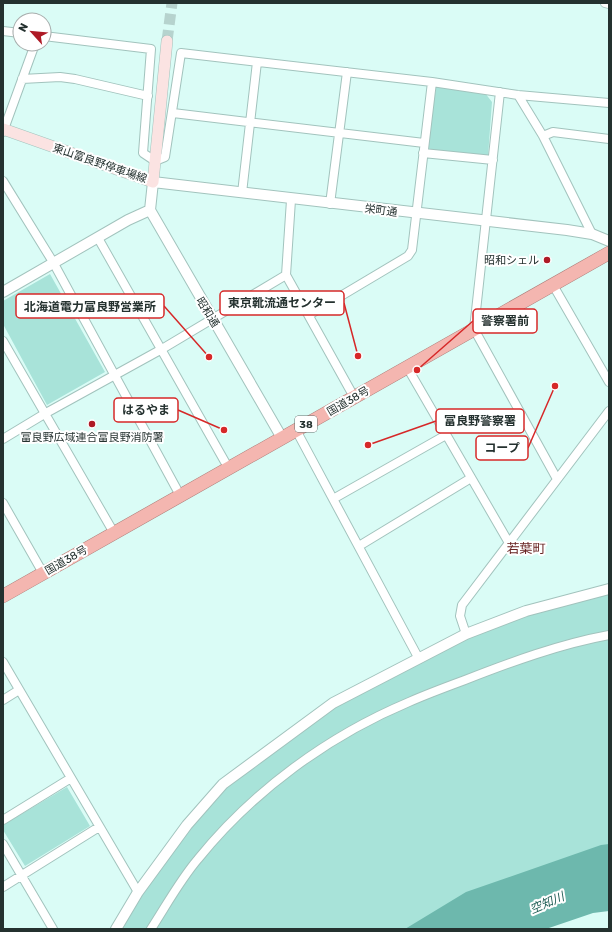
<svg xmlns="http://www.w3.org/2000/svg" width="612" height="932" viewBox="0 0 612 932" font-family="Rubik,'Noto Sans JP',sans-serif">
  <rect width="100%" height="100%" fill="#dafcf6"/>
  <path fill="#a8e3d9" d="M436,87L485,93L492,102L488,156L427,149Z
    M50,274L105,372L47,405L3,324V301Z
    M609,589V848L415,929H116L223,784L302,724L466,634Z
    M67,787L90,826L25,866L3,830V825Z"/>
  <path fill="#6db8ad" d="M609,844V911L593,913L546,929H405L466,892L601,845Z"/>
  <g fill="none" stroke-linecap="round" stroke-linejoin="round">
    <path stroke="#b6d3ce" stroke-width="11" stroke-dasharray="11 5.5" stroke-linecap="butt" d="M167,41L172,3"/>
    <defs>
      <path id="minor" d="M605,3L609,4
        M3,31L20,33
        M44,36L151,49L143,153L155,161L165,157L181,53L432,82L518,95L609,103
        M22,79L60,77L75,79L148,96
        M500,92L474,329L557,479
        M518,95L543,136L592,234
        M173,113L424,143
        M3,132L35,44
        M543,136L553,132L609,139
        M423,153L493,160
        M3,181L53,262L181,497
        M242,193L257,62
        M291,200L286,275L354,397
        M330,204L347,72
        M98,238L229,469
        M553,285L609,382
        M309,315L408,256L412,250L432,82
        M3,341L114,533
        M407,367L509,543
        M296,430L419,659
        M3,439L46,413L162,349L286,275
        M333,499L446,435
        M3,503L43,573
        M359,546L471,478
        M466,634L460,616L462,605L609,411
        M3,662L138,892
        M3,700L19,690
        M3,820L71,778
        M3,844L53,929
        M3,887L99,827
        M151,929C166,906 180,880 198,859C253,791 328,736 409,702C427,694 446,687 465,680C511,662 560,644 609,635"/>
      <path id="tertiary" d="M3,292L128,220L150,210
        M282,438L150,210L153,182L567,230L592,234L609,241
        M116,929L138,892L187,825L223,784L333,703L466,634L526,611L609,589"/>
      <path id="secondary" d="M3,129L153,182L167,41"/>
      <path id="trunk" d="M3,596L609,253"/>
    </defs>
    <use href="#minor" stroke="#a2c3bd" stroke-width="10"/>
    <use href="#tertiary" stroke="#a2c3bd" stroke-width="12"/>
    <use href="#secondary" stroke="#a2c3bd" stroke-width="12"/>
    <use href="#trunk" stroke="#aa7b76" stroke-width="14"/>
    <use href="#minor" stroke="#fff" stroke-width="8"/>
    <use href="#tertiary" stroke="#fff" stroke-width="10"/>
    <use href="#secondary" stroke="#fbe3e2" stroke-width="11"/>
    <use href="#trunk" stroke="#f4b6b0" stroke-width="13"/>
  </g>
  <g fill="#ae1a26" stroke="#fff" stroke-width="1.5">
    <circle cx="547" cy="260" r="4"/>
    <circle cx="92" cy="424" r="4"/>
  </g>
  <g text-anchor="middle" stroke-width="4" stroke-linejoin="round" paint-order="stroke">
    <rect fill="#fff" stroke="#666f6d" stroke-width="1" x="295" y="416" width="22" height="16" rx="3"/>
    <g font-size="10" font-weight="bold" fill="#24312f">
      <text x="306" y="428">38</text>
    </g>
    <g font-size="11" fill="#24312f" stroke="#fff">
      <text transform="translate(100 163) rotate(19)" y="4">東山富良野停車場線</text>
      <text transform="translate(381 210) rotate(7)" y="4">栄町通</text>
      <text transform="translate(208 312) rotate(59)" y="4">昭和通</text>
      <text transform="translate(348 401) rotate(-30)" y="4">国道38号</text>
      <text transform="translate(66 560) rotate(-30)" y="4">国道38号</text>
    </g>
    <g font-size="11" fill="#24312f" stroke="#fff" text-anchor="end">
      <text x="539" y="264">昭和シェル</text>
      <text x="92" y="441" text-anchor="middle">富良野広域連合富良野消防署</text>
    </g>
    <g font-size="12" font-style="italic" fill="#215f57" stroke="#fff">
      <text transform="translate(547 903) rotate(-23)" y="4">空知川</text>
    </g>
    <g font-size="13" fill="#672221" stroke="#fff">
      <text x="526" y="553">若葉町</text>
    </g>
  </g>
  <path fill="none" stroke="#d62828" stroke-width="1.5" d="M358 356L344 303M209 357L164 306M417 370L473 321M224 430L178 410M368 445L436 421M555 386L528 448"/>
  <g fill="#d62828" stroke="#fff" stroke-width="1.5">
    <circle cx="358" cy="356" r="4"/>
    <circle cx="209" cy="357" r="4"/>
    <circle cx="417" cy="370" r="4"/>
    <circle cx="224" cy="430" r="4"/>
    <circle cx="368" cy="445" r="4"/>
    <circle cx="555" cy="386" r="4"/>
  </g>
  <g fill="#fff" stroke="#d62828" stroke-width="1.5">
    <rect x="220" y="291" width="124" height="24" rx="4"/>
    <rect x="16" y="294" width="148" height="24" rx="4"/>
    <rect x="473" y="309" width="64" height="24" rx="4"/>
    <rect x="114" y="398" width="64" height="24" rx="4"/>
    <rect x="436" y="409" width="88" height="24" rx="4"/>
    <rect x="476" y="436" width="52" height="24" rx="4"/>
  </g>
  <g font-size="12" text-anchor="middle" font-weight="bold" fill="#24312f">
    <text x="282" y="307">東京靴流通センター</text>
    <text x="90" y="311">北海道電力富良野営業所</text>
    <text x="505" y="325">警察署前</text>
    <text x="146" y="414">はるやま</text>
    <text x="480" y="425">富良野警察署</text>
    <text x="502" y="452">コープ</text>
  </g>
  <rect width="612" height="932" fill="none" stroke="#24312f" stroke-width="8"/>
  <g transform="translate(32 32) rotate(297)"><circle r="19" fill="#ffffff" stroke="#a7adac"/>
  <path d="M0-3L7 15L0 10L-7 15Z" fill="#ae1a26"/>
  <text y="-6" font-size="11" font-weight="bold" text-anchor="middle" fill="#24312f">N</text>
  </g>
</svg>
